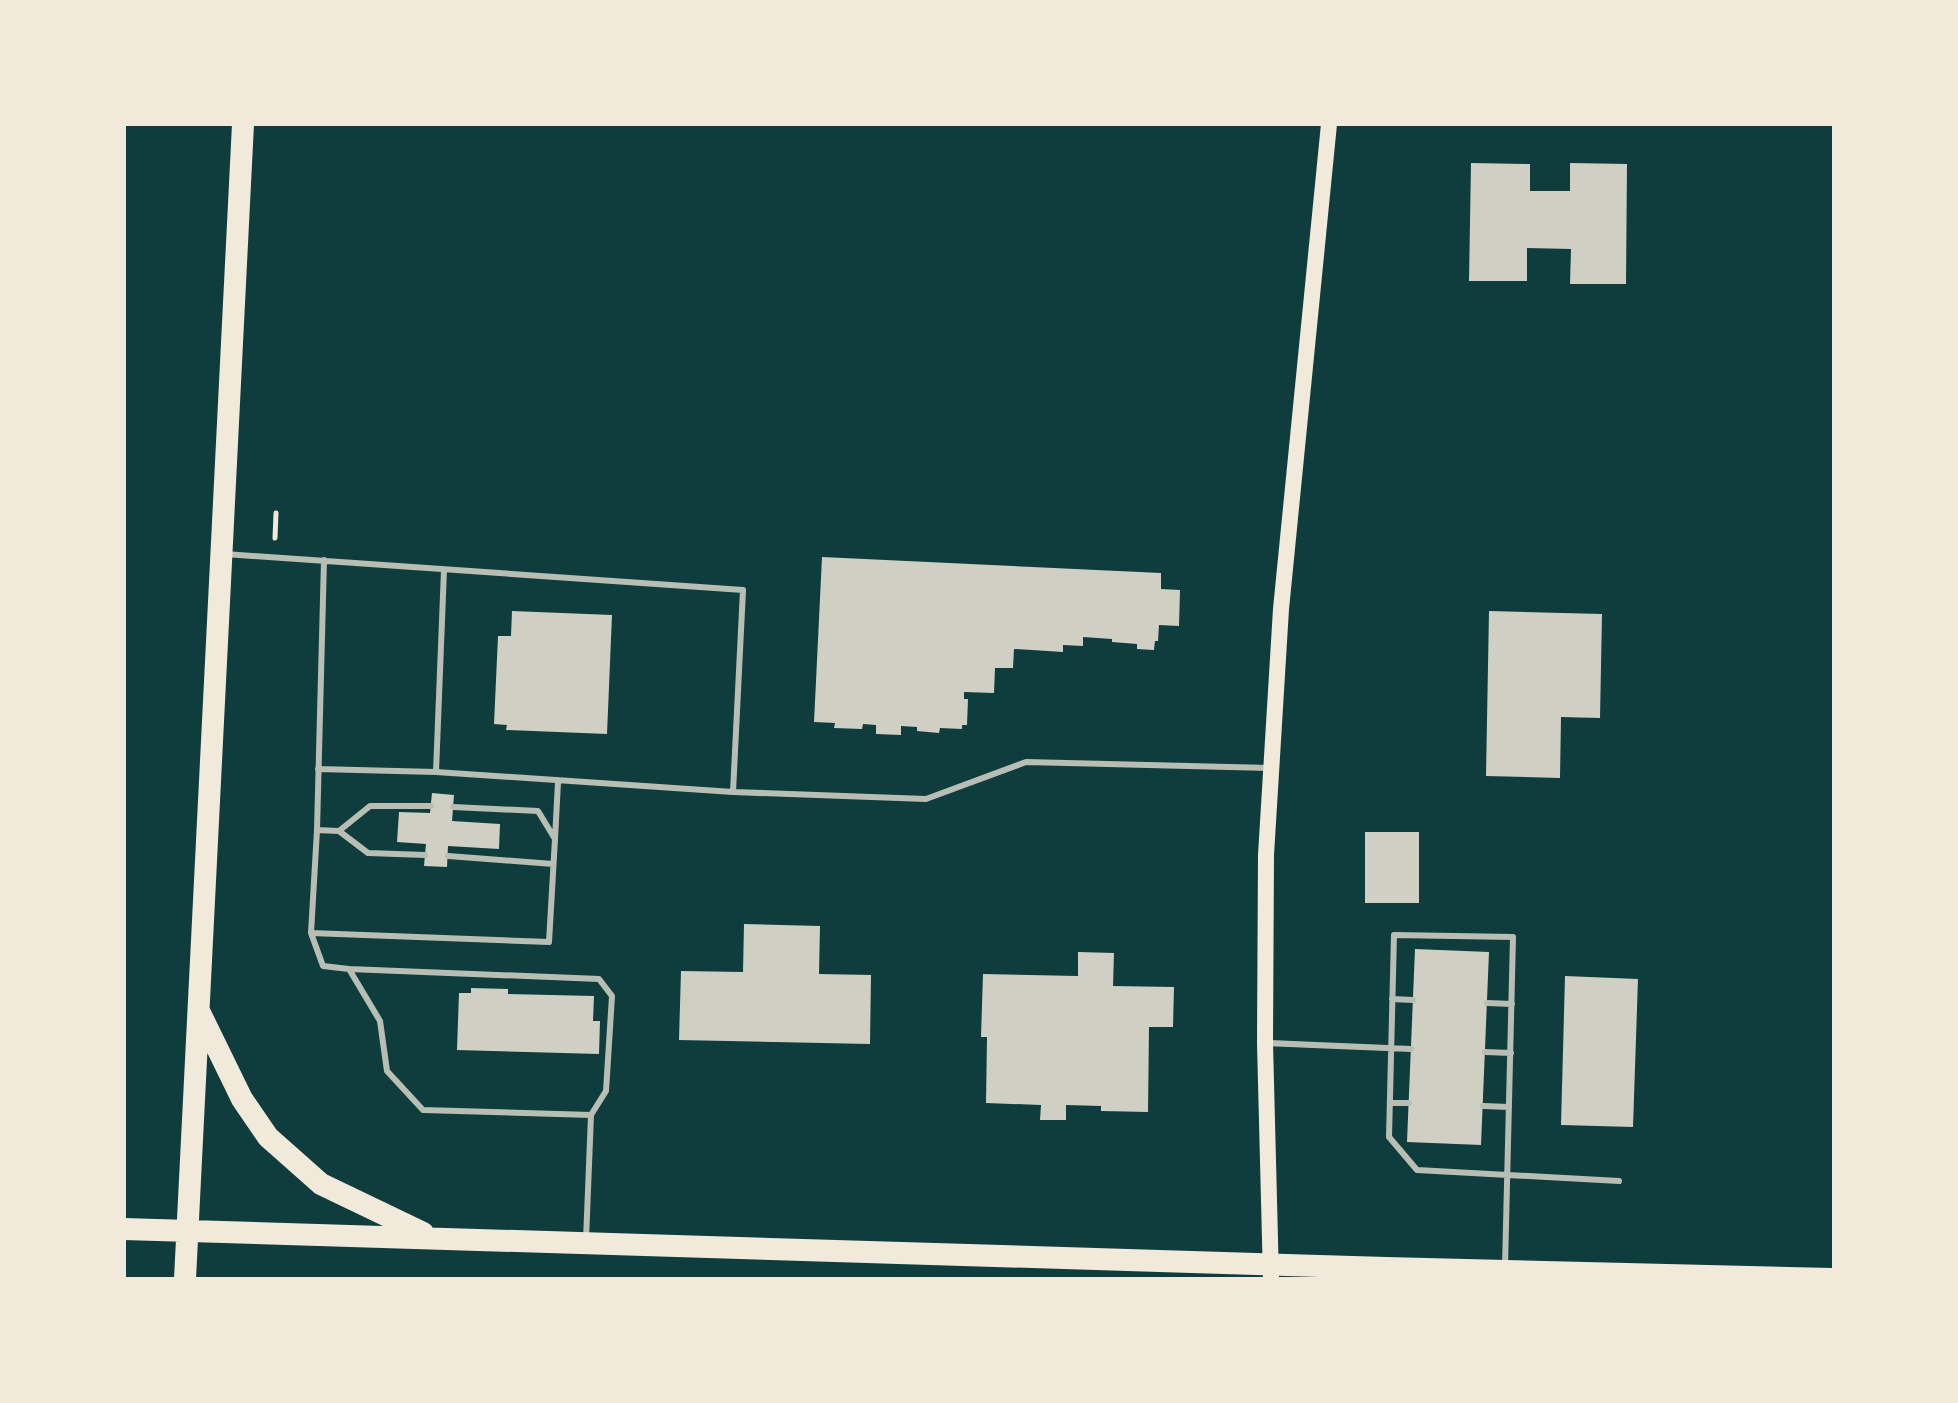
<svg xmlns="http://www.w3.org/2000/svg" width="1958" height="1403" viewBox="0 0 1958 1403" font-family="Cabin,sans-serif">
  <rect width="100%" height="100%" fill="#0f3d3e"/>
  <path fill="#cfcfc3" d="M1471,163L1530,164V191H1570V163L1627,164L1626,284H1570L1571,249L1527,248V281H1469Z
    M822,557L1161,573V589L1180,590L1179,626L1159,625L1158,641H1155L1154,650L1137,649V644L1112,642V639L1083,637V646L1063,645V652L1014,649L1013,668H995L994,693L964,692V699H968L967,725H962V729L940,728L939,733L917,731V727L901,726V735L876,734V725L863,724L862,729L834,728L835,723L814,722Z
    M512,611L612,615L607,734L506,730L507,725L494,724L498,636H511Z
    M1489,611L1602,614L1600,718L1561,717L1560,778L1486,776Z
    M432,793L454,795L452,821L500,824L499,849L448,846L447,867L424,866L426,844L397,842L399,812L430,813Z
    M1365,832H1419V903H1365Z
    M744,924L820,926L819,974L871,975L870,1044L679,1040L681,971L743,972Z
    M1415,949L1489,952L1481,1145L1407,1142Z
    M1078,952L1114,953L1113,986L1174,987L1173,1027H1149L1148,1112L1101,1111V1106L1066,1105V1120H1040L1041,1105L986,1103L987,1037H981L983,974L1078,976Z
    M1565,976L1638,979L1633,1127L1561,1125Z
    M471,988L508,989V994L594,996L593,1021H600L599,1054L457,1050L459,993H471Z"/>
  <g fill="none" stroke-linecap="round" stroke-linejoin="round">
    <path stroke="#f1e9da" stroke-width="5" d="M275,538L276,513"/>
    <path stroke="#b8beb3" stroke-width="6" d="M225,554L743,590L733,792L436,772L444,570
      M324,560L317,830L311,933L323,966L349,969L380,1021L387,1071L423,1110L591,1115L586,1240
      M318,769L436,772
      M733,792L926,799L1026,762L1270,768
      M317,830L339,831L370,806H431
      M339,831L368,853L425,855
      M555,839L558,782
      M448,856L553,864
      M311,933L549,942L555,839L538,811L453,807
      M349,969L599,979L612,996L606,1091L591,1115
      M1392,999L1413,1000
      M1487,1003L1512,1004
      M1267,1043L1411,1049
      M1485,1052L1511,1053
      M1390,1103H1409
      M1483,1106L1509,1107
      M1505,1267L1513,937L1394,935L1389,1137L1417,1170L1619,1181"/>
    <path stroke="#f1e9da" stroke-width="16" d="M1271,1279L1265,1043L1266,855L1281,609L1329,124"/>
    <path stroke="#f1e9da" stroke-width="22" d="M200,1013L242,1099L268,1137L321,1184L423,1233
      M124,1229L1386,1268L1832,1279
      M185,1279L243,124"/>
  </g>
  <rect width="1958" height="1403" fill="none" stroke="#f1e9da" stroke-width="252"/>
</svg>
